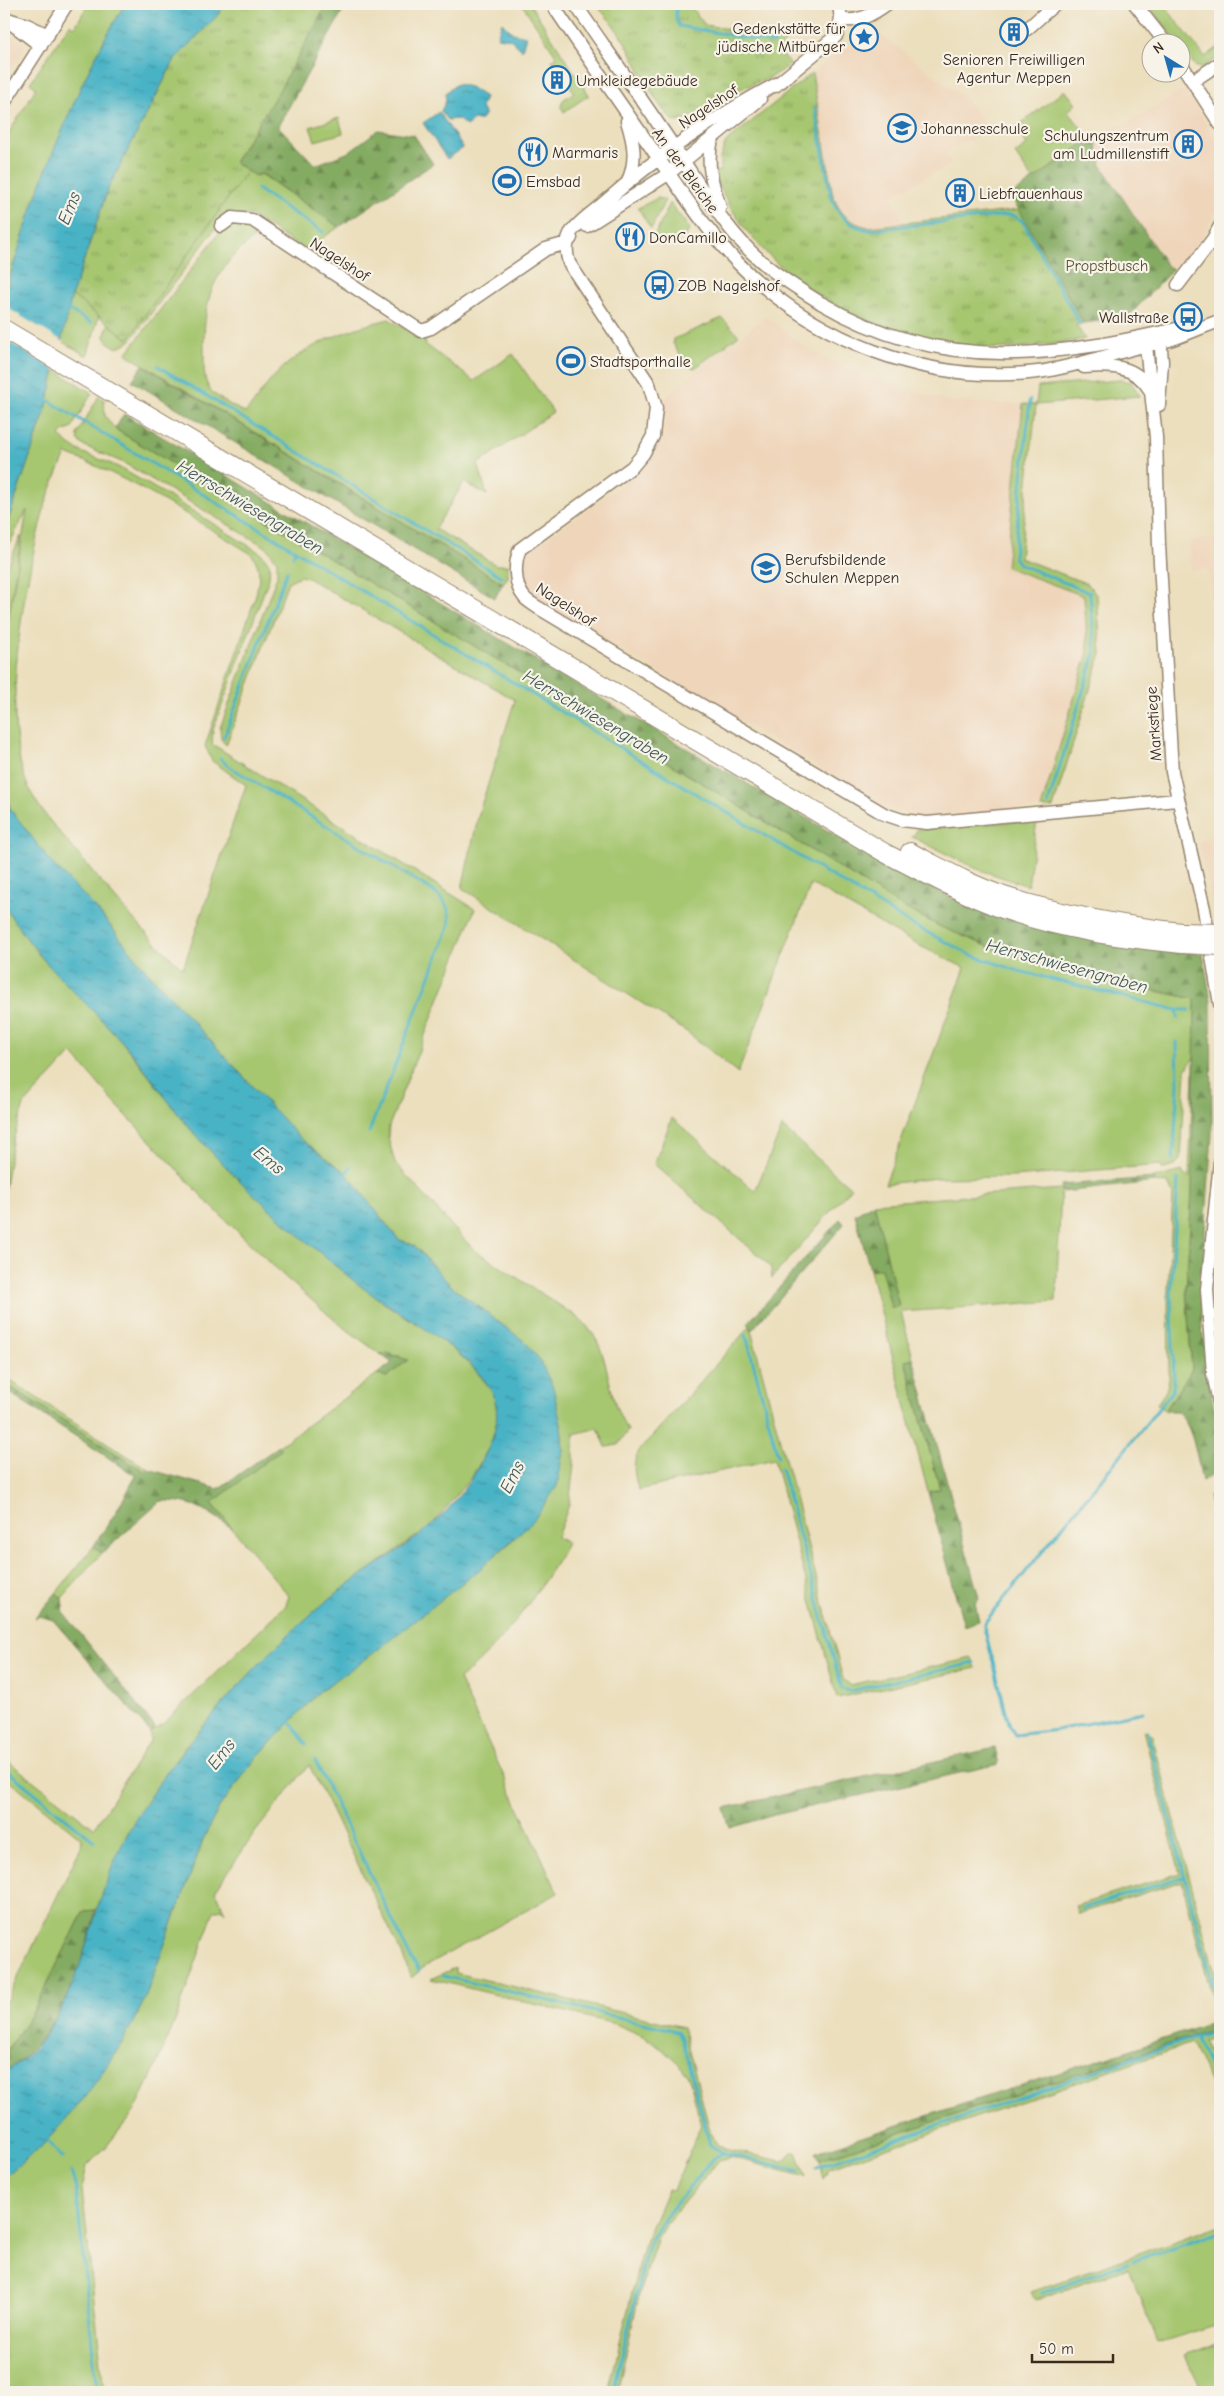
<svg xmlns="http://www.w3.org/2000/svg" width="1224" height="2396" viewBox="0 0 1224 2396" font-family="'Comic Neue',sans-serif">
  <defs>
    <pattern id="forest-firs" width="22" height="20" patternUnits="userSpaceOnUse" patternTransform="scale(1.25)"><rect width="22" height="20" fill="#84ab62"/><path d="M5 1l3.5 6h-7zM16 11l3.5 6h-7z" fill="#6d8b50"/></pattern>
    <pattern id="park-tufts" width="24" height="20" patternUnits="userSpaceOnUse" patternTransform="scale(1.25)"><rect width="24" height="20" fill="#a6c66f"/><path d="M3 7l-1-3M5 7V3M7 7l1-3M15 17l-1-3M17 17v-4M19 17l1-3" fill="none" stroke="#88a15b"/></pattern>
    <pattern id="water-ripples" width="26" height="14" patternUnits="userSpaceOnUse" patternTransform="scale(1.25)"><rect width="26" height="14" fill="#48b3c6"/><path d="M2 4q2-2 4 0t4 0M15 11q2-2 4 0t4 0" fill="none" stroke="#3d92a0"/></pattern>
  </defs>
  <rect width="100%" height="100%" fill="#f7f3e8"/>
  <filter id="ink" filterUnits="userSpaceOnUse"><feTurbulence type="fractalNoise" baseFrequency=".02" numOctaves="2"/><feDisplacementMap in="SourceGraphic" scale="10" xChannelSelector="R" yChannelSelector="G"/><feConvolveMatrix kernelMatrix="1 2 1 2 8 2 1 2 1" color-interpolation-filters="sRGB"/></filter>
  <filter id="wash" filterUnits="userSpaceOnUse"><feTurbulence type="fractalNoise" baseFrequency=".0096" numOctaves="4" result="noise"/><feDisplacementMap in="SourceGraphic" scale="20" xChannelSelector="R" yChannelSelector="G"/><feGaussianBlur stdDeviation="1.12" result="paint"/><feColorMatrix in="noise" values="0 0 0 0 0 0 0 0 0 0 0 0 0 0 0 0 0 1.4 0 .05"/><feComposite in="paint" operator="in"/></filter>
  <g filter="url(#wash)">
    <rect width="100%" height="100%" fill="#ecdfbe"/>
    <path fill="#efd6bb" d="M4,30L23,43L24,49L4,79Z
      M877,32L962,96L984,123L982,134L945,152L952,164L891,196L905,223L869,227L852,222L837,206L812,73L831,57Z
      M1185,88L1220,147L1218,152L1220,155V204L1202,238L1173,269L1167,266L1101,165L1095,135L1133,120Z
      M765,317L815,353L871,379L952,402L1023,404L1006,567L1084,596L1088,652L1041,808L924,818L887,808L540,602L530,592L525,582L523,568L525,557L530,550L637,473L650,460L662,439L666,416L665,399L679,385Z
      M1220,538V600L1211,601L1208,569L1191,570L1190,540Z
      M1220,835V912L1215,913L1198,841Z"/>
    <path fill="#a6c66f" stroke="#707846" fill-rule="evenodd" d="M88,4H125C71,95 36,194 4,295V141L36,88L30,83L70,24L75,27Z
      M522,4H530L589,95L564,112L561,107L563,100L574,92L552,60L557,57Z
      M1148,4H1163L1205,57L1220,46V56L1203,67H1196L1182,48V42H1177Z
      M1065,90L1076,104L1068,111L1090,139L1033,180L1015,154L1027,145L1015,128Z
      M339,118L343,133L315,141L310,127Z
      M247,171L255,176L261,174L339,227L304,250L251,215L224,217L130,341L117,348L109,343L104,336L109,324L128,339Z
      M658,198L665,200L651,229L638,208Z
      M670,203L690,229L685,237L676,238L662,246L655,235Z
      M245,224L257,229L259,234C211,270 203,298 204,356C204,368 203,384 213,393C222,401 235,407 245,413C255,403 262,390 271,380C301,345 346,330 389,319L419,338H426L425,344L474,381L513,354L553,412L478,464L487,495L464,482L435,529L496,565H508V577L503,583L126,354L223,228L227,225Z
      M72,295L99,316L87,356L61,341Z
      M722,318L739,335L695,368L685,365L673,343L674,339Z
      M55,370L92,393L71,429L64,431L60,436C77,455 99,457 120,468C168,495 215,525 262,554L270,565L269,578L213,730L212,744L475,909L389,1126L388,1137L395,1163L473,1249L576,1316C615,1345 602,1393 628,1430L618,1445L606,1447L598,1428L574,1434V1465L569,1505L557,1537L567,1543L562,1553C534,1599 501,1645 459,1679L558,1893L427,1965L411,1978L402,1954L309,1765L256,1831L215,1891L225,1912L221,1909L214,1911L174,2024L148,2084L134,2112L106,2147L87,2166L82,2189L104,2392H4V2177L42,2146L86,2096L122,2043L143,2003L205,1835L220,1806L257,1757L320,1691L413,1622L510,1543L557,1486L563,1450L561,1424L539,1359L525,1342L451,1286L415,1246L398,1239L346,1173L301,1139L272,1108L145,969L95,907L51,863L11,810L4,791V574L21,536L8,622L27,510L4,554V532L46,409ZM66,454C132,478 190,517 250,553C263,567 259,581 255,598L205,746L212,761L246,785L183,968C146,937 109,891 78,854C58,830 34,806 24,776C2,710 24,585 42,517C47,495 57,475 66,454Z
      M1120,380L1131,382L1140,396L1036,405L1020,558L1088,584L1097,596L1101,654L1053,808H1041L1088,652L1084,596L1006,567L1023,404L1036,405L1038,387Z
      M99,396L104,400L105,416L115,429L733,802L901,906L941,927L1002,952L1109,981L1195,999V1056L1186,1070L1181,1159C1175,1165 1170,1169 1162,1169L1161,1165L1013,1177L937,1178L885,1184L965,968L914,943L811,884L738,1073L687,1032L462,888L480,809L515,700L308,578L300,576L288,582L226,745L221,739L220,728L277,576V561L266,547L124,463L82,445L78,440L77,434Z
      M1037,820L1028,886L977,869L912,837L918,829Z
      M4,905L39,955L119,1038L191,1130L358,1284L388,1306L436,1335L471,1365L490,1388L496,1403L498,1422L489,1447L473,1475L431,1526L338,1592L288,1635L244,1680L185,1747L129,1830L96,1910L84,1911L32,2014L9,2047L4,2074V2006L81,1847L82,1839L4,1776V1758L94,1828L150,1741V1732L163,1724L286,1605L289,1596L211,1503L281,1449L279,1446L377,1374L387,1377L400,1356L380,1354L338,1323L285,1277L212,1207L111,1099L72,1053L24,1105L12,1143L4,1193Z
      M1195,1069L1192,1192L1186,1289L1192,1369L1165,1411L1157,1404L1166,1391L1169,1379L1168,1291L1173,1194L1168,1183L1155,1182L1154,1178L1182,1171L1185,1176H1189L1193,1073Z
      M672,1118L755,1191L782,1127L851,1188L772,1278L771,1268L766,1262L654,1164Z
      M1061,1189L1056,1301L901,1312L913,1358L905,1361L940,1489L928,1492L870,1270L881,1267L891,1307L899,1306L874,1203Z
      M750,1326L843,1679L850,1685L972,1658L976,1668L837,1698L774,1459L638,1490C635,1476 631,1464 639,1451Z
      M4,1377L148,1469L145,1472L4,1383Z
      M93,1547L102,1553L62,1598L56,1593Z
      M1143,1730L1152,1735L1220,1993V2034L1203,2040L1220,2077V2103L1192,2043L834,2166L829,2168L823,2179L819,2160L1220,2027L1182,1881L1078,1914L1075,1906L1180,1873Z
      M456,1967V1973L683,2027L711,2135L718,2145L725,2149L782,2161L788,2159L792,2152H797L806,2177L731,2157L719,2160L665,2225L658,2237L641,2287L617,2392H608L643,2247L668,2189L673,2190L701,2126L691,2084L687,2074L678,2063L662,2048L641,2035L615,2024L431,1979Z
      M1220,2225V2323L1158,2343L1128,2268L1035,2300L1031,2292Z
      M1220,2343V2392H1203L1185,2355Z"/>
    <path fill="url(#forest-firs)" stroke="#606a40" d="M327,4H347L278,126L315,165L347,153L378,130L414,135L433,164L339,227L262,174L255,176L234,163L278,92Z
      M1095,135L1101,165L1167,266L1173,269L1127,318L1083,323L1011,196Z
      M143,365L503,583L495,598L132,381Z
      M124,414L586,690L875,858L951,898L982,908L1203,954L1211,1001L1212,1134L1201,1288V1317L1207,1374L1220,1436V1469L1202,1481C1197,1459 1194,1427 1177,1411H1165L1192,1369L1186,1289L1192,1192L1195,999L1109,981L1002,952L941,927L901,906L733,802L115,429Z
      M1154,1178L1155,1182L1062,1192L1061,1185Z
      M874,1203L899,1306L891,1307L881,1268L870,1270L855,1214Z
      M840,1219L844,1224L752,1330L748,1323Z
      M388,1353L408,1360L387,1377L377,1374L392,1363L380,1354Z
      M913,1358L979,1598L975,1603L979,1621L964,1626L928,1492L940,1489L905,1360Z
      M4,1383L145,1472L148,1469L218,1489L279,1446L282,1449L212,1503L233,1529C208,1511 193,1500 161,1501L102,1553L93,1547L116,1512L136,1476L4,1389Z
      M1220,1490V1546L1209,1496Z
      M56,1593L62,1598L64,1613L155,1727L150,1732L53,1620L40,1616L35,1618Z
      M995,1748L999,1764L774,1815L730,1828L724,1808Z
      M96,1910C80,1971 60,2036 5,2072L9,2047L32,2014L84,1911Z
      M1218,2021L1220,2027L819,2160L816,2152Z"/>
    <path fill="url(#park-tufts)" stroke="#707846" d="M225,4H327L278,92L234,162L247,171L128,339L72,295L108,189L175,59L218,15Z
      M595,4H689L705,25L788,39L779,49L790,65L769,78L732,92L687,120L677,122C657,113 638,63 626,44C617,29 607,16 595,4Z
      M812,73L833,195C839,213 850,224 869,227L1019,210L1083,323L1076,325L1085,339C1049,345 1011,351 975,347C865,336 756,278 713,172L720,171V158L726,142Z"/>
    <path fill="url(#water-ripples)" stroke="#426e72" d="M125,4H225L218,15L175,59L108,189L72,295L46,409L4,532V295L35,198L55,147L82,84L105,38Z
      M502,22L513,33L526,36L522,50L510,39L497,37Z
      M457,84L470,87L485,97L481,108L485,114L481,120H474L466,126L458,119L447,120L441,111L446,101L445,93Z
      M439,112L463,148L447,159L423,123Z
      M4,791L11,810L51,862L95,907L145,969L272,1108L301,1139L346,1173L398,1239L415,1246L451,1286L525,1342L539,1359L553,1387L561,1424L563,1450L557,1486L533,1521L479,1570L371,1655L320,1691L257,1757L220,1806L205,1835L143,2003L122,2043L86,2096L42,2146L4,2177V2074C14,2065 27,2058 36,2047C80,1994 89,1924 114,1862C133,1817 164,1773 196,1735C239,1684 285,1633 338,1592C367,1570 399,1552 427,1529C452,1509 475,1477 488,1449C498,1428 501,1405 488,1385C455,1339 393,1313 349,1277C294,1232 242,1187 195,1134C167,1103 145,1066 116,1035C86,1002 51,973 25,936C19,927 11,918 6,908C0,894 4,812 4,791Z"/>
    <path fill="#ecdfbe" d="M4,306L64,342L57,371L4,339Z"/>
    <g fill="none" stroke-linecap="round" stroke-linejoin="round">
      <path stroke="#48b3c6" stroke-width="3" d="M676,4V20L679,26L775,43
        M815,108L831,196C837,214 849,227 870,230L1008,215L1015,216L1023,222L1080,324
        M257,189L323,232
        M66,308L91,323
        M158,366L502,577
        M46,399L909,923L971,955L1019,971L1177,1010H1189
        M1030,400L1014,557L1019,564L1090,593L1095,653L1048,804
        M293,556L295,549
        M224,737L287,571
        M220,758L227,765L433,891C445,901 452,910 449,927L369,1132
        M1177,1010L1178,1018
        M1173,1160L1178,1084L1177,1042
        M344,1176L351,1166
        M746,1335L778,1457
        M781,1468L842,1689L850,1691L974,1663
        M1143,1712L1057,1730L1015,1735L1010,1727L984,1627L986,1621L1172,1392L1174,1382L1171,1292L1178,1179
        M289,1720L306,1744
        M1147,1731L1220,2012
        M315,1760L411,1959L419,1970
        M4,1768L94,1841
        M1081,1909L1185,1876
        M443,1976L677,2031L682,2039L710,2145L724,2153L799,2171
        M1220,2029L1196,2037L1220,2090
        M45,2137L62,2158
        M816,2167L1196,2037
        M71,2171L76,2189L97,2392
        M1133,2261L1220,2231
        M1042,2293L1127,2263
        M613,2392L648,2245L665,2217L714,2158L723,2153"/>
    </g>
  </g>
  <g filter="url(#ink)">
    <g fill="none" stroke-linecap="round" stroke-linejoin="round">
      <defs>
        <path id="minor" d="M552,4C584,52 617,99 650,146C677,185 703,226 736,261C814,341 927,385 1038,372C1068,368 1099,358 1128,350C1141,346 1156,344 1169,340C1186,335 1203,326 1220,321
          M575,4C609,53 643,101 676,150C702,188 726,231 761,261C779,277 800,290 821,303C944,375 1057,357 1189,326
          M1135,4L1165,42
          M4,18L27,25L48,35
          M841,20C859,22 872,15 887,4
          M8,21L41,46
          M1027,29L1055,4
          M1182,65L1220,124
          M782,81C719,114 660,154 606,201C595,211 578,221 570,234C565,244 566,253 569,263L649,384L656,408L653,436L643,454L632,467L520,549C514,563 514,585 524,597C527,601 533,604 537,607L884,814L902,820L927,823L1177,800
          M1193,81L1220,63
          M775,86L836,36L841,20L839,4
          M4,103L67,4
          M627,121C634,143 637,160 628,181
          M712,139C706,164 712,183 720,207
          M221,226L232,218L252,220L421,331L431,328L546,249L567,243L571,238
          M587,226L668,174L760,99
          M1178,285L1213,239L1220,226
          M1145,337L1156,437L1159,545L1172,772L1204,909L1220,1004
          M1084,367C1110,365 1136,365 1150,390
          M1159,405L1162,362L1160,335
          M1220,1162L1207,1289L1213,1374L1220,1407"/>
        <path id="highway" d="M4,329L885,853C924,873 962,894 1003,909C1061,930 1121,938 1182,944
          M910,852C941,868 971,885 1004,896C1062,915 1120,925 1181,932"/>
      </defs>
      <use href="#minor" stroke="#94846e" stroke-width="15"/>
      <use href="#highway" stroke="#94846e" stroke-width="20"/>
      <use href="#minor" stroke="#fff" stroke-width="12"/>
      <use href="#highway" stroke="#fff" stroke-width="18"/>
      <defs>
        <path id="highway-bridge" d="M1181,932L1220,933
          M1182,944L1220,946"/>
      </defs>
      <use href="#highway-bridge" stroke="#94846e" stroke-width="20" stroke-linecap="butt"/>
      <use href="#highway-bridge" stroke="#fff" stroke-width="18"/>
    </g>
  </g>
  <defs>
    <symbol id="building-ring" viewBox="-11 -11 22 22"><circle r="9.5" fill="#f7f3e8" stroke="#1f6fb2" stroke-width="1.5"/><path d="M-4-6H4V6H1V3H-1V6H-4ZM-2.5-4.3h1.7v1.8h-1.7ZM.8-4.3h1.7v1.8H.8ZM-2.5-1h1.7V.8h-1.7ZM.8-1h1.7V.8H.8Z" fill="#1f6fb2"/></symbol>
    <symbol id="sight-ring" viewBox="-11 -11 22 22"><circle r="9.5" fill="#f7f3e8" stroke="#1f6fb2" stroke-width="1.5"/><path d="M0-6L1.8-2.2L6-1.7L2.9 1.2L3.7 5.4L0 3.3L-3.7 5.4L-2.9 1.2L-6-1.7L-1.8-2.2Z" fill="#1f6fb2"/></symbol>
    <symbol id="school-ring" viewBox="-11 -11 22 22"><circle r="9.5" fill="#f7f3e8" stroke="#1f6fb2" stroke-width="1.5"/><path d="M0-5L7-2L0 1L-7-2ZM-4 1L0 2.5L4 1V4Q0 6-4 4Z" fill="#1f6fb2"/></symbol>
    <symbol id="restaurant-ring" viewBox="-11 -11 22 22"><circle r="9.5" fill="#f7f3e8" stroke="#1f6fb2" stroke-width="1.5"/><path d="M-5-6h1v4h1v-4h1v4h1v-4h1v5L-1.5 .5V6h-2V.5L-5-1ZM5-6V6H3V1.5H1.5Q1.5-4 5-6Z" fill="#1f6fb2"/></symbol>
    <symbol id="stadium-ring" viewBox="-11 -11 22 22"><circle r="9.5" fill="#f7f3e8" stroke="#1f6fb2" stroke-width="1.5"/><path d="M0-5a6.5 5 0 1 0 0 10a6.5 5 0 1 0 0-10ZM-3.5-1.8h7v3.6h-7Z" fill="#1f6fb2"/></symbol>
    <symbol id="bus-ring" viewBox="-11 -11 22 22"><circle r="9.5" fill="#f7f3e8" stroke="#1f6fb2" stroke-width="1.5"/><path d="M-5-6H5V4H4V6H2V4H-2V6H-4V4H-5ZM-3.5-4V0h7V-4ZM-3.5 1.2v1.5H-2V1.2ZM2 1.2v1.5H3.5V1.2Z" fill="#1f6fb2"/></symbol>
  </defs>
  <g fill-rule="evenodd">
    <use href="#building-ring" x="998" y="16" width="32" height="32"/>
    <use href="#sight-ring" x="848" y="21" width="32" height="32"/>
    <use href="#building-ring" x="541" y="64" width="32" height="32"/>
    <use href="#school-ring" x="886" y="112" width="32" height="32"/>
    <use href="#building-ring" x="1172" y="128" width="32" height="32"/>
    <use href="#restaurant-ring" x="517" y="136" width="32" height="32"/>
    <use href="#stadium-ring" x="491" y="165" width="32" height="32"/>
    <use href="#building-ring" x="944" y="177" width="32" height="32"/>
    <use href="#restaurant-ring" x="614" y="221" width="32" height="32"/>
    <use href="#bus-ring" x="643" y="269" width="32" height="32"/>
    <use href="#bus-ring" x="1172" y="301" width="32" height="32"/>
    <use href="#stadium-ring" x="555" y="345" width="32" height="32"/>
    <use href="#school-ring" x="750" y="552" width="32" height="32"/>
  </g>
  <g text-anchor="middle" stroke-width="4.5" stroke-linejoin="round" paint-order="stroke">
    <g font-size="16" fill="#3b2a1e" stroke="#f7f3e8" text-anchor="start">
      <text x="845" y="34" text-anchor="end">Gedenkstätte für<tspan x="845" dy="18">jüdische Mitbürger</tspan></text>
      <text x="1014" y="65" text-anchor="middle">Senioren Freiwilligen<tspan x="1014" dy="18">Agentur Meppen</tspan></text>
      <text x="576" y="86">Umkleidegebäude</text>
      <text x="921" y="134">Johannesschule</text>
      <text x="1169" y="141" text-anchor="end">Schulungszentrum<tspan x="1169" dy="18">am Ludmillenstift</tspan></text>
      <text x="552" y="158">Marmaris</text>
      <text x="526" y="187">Emsbad</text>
      <text x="979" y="199">Liebfrauenhaus</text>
      <text x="649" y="243">DonCamillo</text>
      <text x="678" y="291">ZOB Nagelshof</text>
      <text x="1169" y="323" text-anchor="end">Wallstraße</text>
      <text x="590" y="367">Stadtsporthalle</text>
      <text x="785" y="565">Berufsbildende<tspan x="785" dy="18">Schulen Meppen</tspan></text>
    </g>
    <g font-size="16" fill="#3b2a1e" stroke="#f7f3e8">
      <text transform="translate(708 106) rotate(-33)" y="6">Nagelshof</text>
      <text transform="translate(686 170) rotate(54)" y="6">An der Bleiche</text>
      <text transform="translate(340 259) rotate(33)" y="6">Nagelshof</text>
      <text transform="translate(566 604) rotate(33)" y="6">Nagelshof</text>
      <text transform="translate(1153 724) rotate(-94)" y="6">Markstiege</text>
    </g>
    <g font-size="16" fill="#565132" stroke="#f7f3e8">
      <text x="1107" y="271">Propstbusch</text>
    </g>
    <g font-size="18" font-style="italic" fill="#405a59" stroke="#f7f3e8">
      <text transform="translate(69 208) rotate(-68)" y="6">Ems</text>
      <text transform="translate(250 507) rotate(31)" y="6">Herrschwiesengraben</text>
      <text transform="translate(596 717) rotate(31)" y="6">Herrschwiesengraben</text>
      <text transform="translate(1067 966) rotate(15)" y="6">Herrschwiesengraben</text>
      <text transform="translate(269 1160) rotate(40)" y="6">Ems</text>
      <text transform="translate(512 1477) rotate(-63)" y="6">Ems</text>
      <text transform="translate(221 1754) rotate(-52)" y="6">Ems</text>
    </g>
  </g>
  <rect width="1224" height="2396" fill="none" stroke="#f7f3e8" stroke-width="20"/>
  <g transform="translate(1166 58) rotate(323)"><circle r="24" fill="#f7f3e8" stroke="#aca397"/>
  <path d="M0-4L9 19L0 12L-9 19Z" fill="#1f6fb2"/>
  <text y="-8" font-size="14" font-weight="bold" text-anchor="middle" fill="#3b2a1e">N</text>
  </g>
  <path d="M1032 2354v8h81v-8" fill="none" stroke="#3b2a1e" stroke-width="2.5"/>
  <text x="1039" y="2354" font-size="15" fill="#3b2a1e" stroke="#f7f3e8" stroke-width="4" paint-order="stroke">50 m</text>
</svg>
